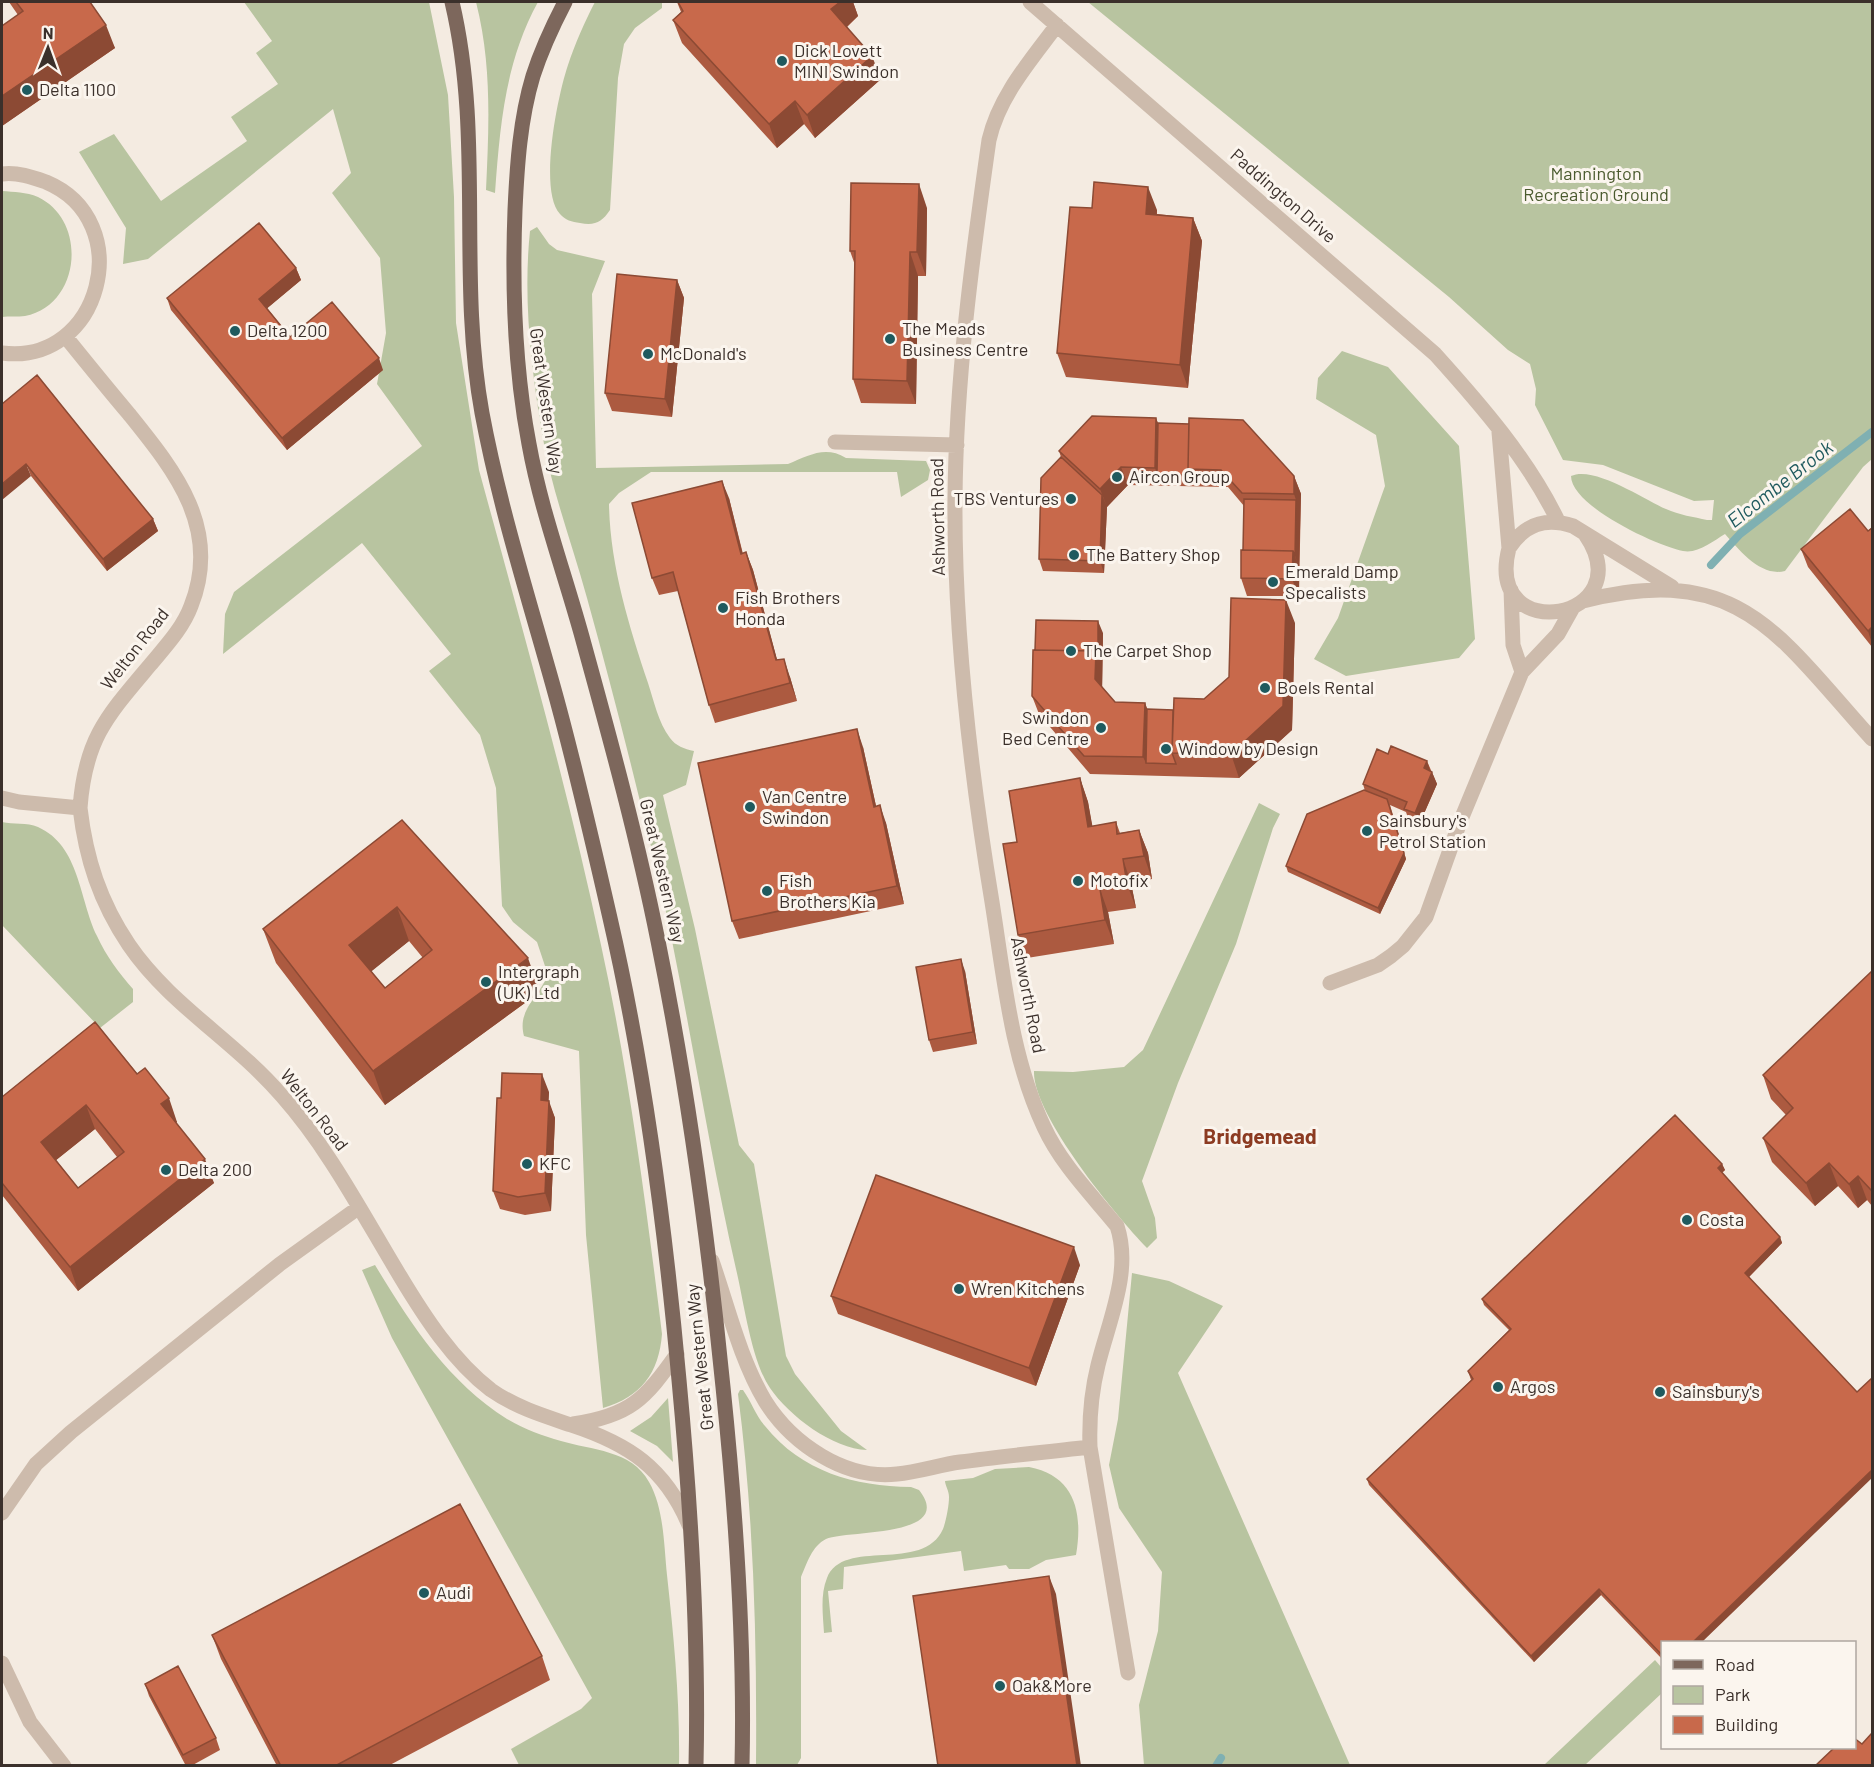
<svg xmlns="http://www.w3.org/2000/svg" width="1874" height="1767" viewBox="0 0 1874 1767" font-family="Barlow,sans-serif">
  <rect width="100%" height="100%" fill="#f4ebe1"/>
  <path fill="#b8c4a0" d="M244,2H429L448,95L454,197L456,323L479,470C522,628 567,785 601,945C629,1073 646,1204 662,1334C659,1373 641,1397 603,1408L586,1235L579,1051L524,1036C517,1010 538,998 548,975L537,942L513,922L502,906L496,788L480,735L429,671L451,654L362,543L223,654L225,614L234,592L422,446L377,384L386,333L380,258L332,193L351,173L333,109L148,259L123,264L126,228L79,152L114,134L161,201L247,141L231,117L278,84L256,53L272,41Z
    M476,2H538C505,62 500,126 495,193L486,190C489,125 492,65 476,2Z
    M595,2H662V8L635,28L624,44L618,78L610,210C602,222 595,226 580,223C572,222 565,220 560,214C538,190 558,94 568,65C575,44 585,21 595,2Z
    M1088,2H1872V459L1863,467L1785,571C1761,577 1740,551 1725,534C1713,541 1698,554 1683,551C1657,546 1571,506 1571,476C1594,465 1645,500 1666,509C1679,515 1694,517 1707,520H1712L1714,500L1694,501L1603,465L1563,460L1535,405L1536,389L1530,364L1508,350L1449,297Z
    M2,191C14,192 26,192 38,197C88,221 81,305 25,316C18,317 9,316 2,317Z
    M537,227L549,244L557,250L605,261L592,294L596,468L788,464C808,456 825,445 846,458L926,461L930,470L928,480L901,497L897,472H651L619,493L609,504C610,565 629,626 648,683C654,701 658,722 670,738C676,746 684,749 694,751L686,785L663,795L695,929L739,1145L754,1164L786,1356L795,1374L841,1431L867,1450C833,1449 789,1416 770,1388C751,1360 744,1302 736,1269C706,1137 687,1002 657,871C635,779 612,688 587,598C572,543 551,489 542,433C531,367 523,298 530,231Z
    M1342,351L1388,367L1459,446L1475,639L1459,658L1346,676L1314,659L1338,618L1385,486L1376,435L1316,399L1318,378Z
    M1259,803L1280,814L1273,828L1236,944L1178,1083L1142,1181L1155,1218L1157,1238L1147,1248C1116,1216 1032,1114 1034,1071L1073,1072L1124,1067L1143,1050Z
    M2,822C13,825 27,822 38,827C80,846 79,899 97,936C106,956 119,973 133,989V1002L100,1028L2,925Z
    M375,1265C410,1323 448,1382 507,1419C524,1429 542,1436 561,1441C591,1450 632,1450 649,1482C664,1508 664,1546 667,1575C674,1639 680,1701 679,1765H519L511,1749L581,1709L592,1698L392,1338L362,1270Z
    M1132,1273L1169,1281L1223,1306L1178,1373L1350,1765H1144L1139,1705L1158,1631L1162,1572L1119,1508L1109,1465L1118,1419Z
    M740,1390H743C751,1401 756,1416 765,1426C802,1472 854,1486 911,1487L919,1490C957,1538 845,1530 826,1539C812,1546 807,1563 801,1577V1758L797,1765H756C757,1641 754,1518 738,1394Z
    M668,1398L673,1462L657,1446L630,1431L651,1417Z
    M1029,1467C1076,1476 1083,1514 1076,1555L1046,1560L1029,1569H1009L1006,1565L964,1571L961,1551L844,1567L843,1589L828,1591L832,1632L824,1633C823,1615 820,1595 827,1578C843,1537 923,1574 943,1529C946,1521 949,1506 949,1497C949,1491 945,1485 945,1481L973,1478L995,1469Z
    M1655,1660L1662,1668V1693L1585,1765H1544Z"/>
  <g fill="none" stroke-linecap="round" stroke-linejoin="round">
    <path stroke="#7fb0b2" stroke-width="8" d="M1711,565L1740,534L1872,432
      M1216,1766L1221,1758"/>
    <path stroke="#cdbbac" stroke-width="15" d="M1030,2L1435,354C1481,405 1528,459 1558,521
      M1057,25C1031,60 999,96 989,140C972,259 956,378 955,499C954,634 970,769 992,902C1004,977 1011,1057 1044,1127C1061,1164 1091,1194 1117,1226C1132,1271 1109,1320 1098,1365C1091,1393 1089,1418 1090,1447L1128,1673
      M2,174C17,172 32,177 46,182C139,221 101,366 2,353
      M65,336C86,362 107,388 129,414C174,470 222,528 191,606C183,628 165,647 150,665C107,716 85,739 80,808
      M1499,432L1509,548C1483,649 1644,620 1585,534
      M835,442L957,445
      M1509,548C1525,524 1545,517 1573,526L1672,587
      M1511,590L1513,645L1522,672
      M1583,601C1740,561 1778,635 1872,739
      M2,798L19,802L80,808C86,859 100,902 129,945C170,1005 235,1041 282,1096C329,1149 363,1215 400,1276C424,1316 453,1361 491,1390C515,1407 544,1416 571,1425C629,1444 665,1468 689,1525
      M1330,983L1378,965L1391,956L1403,946L1426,917L1460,822L1522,672L1558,634L1572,609
      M712,1261C728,1307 740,1359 765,1401C792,1444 845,1480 897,1474C918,1472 939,1465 960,1462C1003,1456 1047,1452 1090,1447
      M573,1424C630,1416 645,1399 677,1354
      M2,1513L36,1464L71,1432L280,1264L358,1208
      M2,1663L30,1722L64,1766"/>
    <path stroke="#7d675c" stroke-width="15" d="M452,2C484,137 457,276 482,413C499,504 527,593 552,682C574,760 592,839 610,918C645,1070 665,1225 679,1380C691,1508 699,1637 696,1766
      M565,2C553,25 541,51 533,76C520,119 517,166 515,210C512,289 514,366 529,444C541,511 566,577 584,644C611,742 638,841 658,941C688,1089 708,1237 723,1387C736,1513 745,1639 742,1766"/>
  </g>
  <path fill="#ac5a40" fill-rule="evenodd" d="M9,2H90L115,48L2,126V26L18,15Z
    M677,2H853L858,16L847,27L881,79L815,138L804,124L777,148L682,43L673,20L681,12Z
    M927,208L926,276H918L916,404L861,403L853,379L855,265L850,251Z
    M1092,208L1157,210V214L1193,218L1202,241L1188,388L1066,377L1057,353Z
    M296,268L301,280L267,308L290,337L383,370L287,450L171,310L167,298Z
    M677,280L684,298L672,417L612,411L605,393Z
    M2,404L153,519L158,531L107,571L31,476Z
    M1156,418L1158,423L1294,476L1301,494L1299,596H1247L1241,578L1243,550L1244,506L1228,487L1128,485L1107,507L1104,573L1043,571L1039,559L1061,457L1059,451Z
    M729,498L743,554L746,552L753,570L777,660L790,677L797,701L715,723L709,705L678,591L659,595L652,578Z
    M1872,527V647L1808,567L1801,549L1868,531Z
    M1295,623L1292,730L1239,778L1090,774L1039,714L1032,696L1035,650L1103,633L1102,687L1115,702L1145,703L1147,709L1173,710L1204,699Z
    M863,747L876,806L886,823L904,904L739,939L732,921Z
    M1388,754L1427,761L1437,784L1419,825L1409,821L1406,812L1390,805L1406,859L1380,914L1288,872L1286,866L1365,791L1363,784Z
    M1080,778L1088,802L1092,826L1116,822L1120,833L1139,830L1148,853L1152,879L1131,883L1136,908L1108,912L1114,944L1027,958L1018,935L1017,842Z
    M402,820L540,992L385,1105L276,963L263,929ZM409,941L423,958L385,988L371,971Z
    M965,971L977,1044L933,1052L929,1040Z
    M1872,971V1206L1867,1200L1858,1208L1838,1186L1815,1206L1772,1162L1763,1138L1786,1115L1771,1099L1763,1075Z
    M95,1022L177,1122L176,1123L214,1183L78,1291L2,1195V1097ZM95,1129L117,1157L78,1188L56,1160Z
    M549,1092L548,1101L555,1118L551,1211L525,1215L500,1209L493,1191L501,1098Z
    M1722,1164L1725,1170L1722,1173L1780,1237L1782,1243L1749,1277L1662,1642V1659L1601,1595L1534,1662L1369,1485L1367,1479L1471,1380L1468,1371L1509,1330L1484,1305L1482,1299Z
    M1080,1265L1036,1386L838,1314L831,1296Z
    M212,1635L542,1656L550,1680L388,1766H277L221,1659Z
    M145,1684L216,1738L220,1750L191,1766H186L149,1696Z"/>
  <path fill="#8c4a34" d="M840,2H853L858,16L840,33L831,9Z
    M106,25L115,48L2,126V96Z
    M872,56L881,79L815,138L807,115Z
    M795,101L804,124L777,148L769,124Z
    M919,184L927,208L926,276L917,252Z
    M1148,187L1157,210L1154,237L1146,214Z
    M1193,218L1202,241L1188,388L1180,365Z
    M910,252L918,276L916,404L907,381Z
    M296,268L301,280L264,311L259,299Z
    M677,280L684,298L672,417L665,399Z
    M379,358L383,370L287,450L282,438Z
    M1156,418L1162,435L1157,474L1155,468Z
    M26,464L31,476L2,500V484Z
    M1121,467L1128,485L1107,507L1100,489Z
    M1294,476L1301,494L1299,568L1295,556L1296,500L1294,494Z
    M722,481L729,498L747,572L741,554Z
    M1102,495L1107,507L1104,573L1100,561Z
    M153,519L158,531L107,571L103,559Z
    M1293,551L1299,568V596L1292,579Z
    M746,552L753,570L782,678L776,660Z
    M1286,600L1295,623L1292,730L1239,778L1231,754Z
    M1098,621L1103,633L1102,697L1095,679L1096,651Z
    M1872,627V644L1868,631Z
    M784,659L790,677L797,701L790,683Z
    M1145,703L1152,721L1146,763L1143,757Z
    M857,729L863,747L880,824L874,807Z
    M1427,761L1431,773L1424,768Z
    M1432,772L1437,784L1419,825L1415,813Z
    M1080,778L1088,802L1097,851L1088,827Z
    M1387,799L1406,859L1380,914L1378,908Z
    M880,805L886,823L904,904L897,886Z
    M1139,830L1148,853L1152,879L1144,856Z
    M1123,859L1131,883L1136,908L1127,884Z
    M1100,889L1108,912L1114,944L1105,920Z
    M397,907L409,941L362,979L349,945Z
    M528,958L540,992L385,1105L373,1071Z
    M961,959L965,971L977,1044L973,1032Z
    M542,1074L549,1092L548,1118L541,1100Z
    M169,1098L177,1122L170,1128L161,1104Z
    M549,1101L555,1118L551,1211L545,1193Z
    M86,1105L95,1129L50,1165L41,1142Z
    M205,1159L214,1183L78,1291L70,1267Z
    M1829,1163L1838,1186L1815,1206L1806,1183Z
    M1722,1164L1725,1170L1720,1174L1718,1168Z
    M1858,1176L1867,1200L1858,1208L1849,1184Z
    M1780,1237L1782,1243L1747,1279L1745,1273Z
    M1074,1247L1080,1265L1036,1386L1029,1368Z
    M1872,1470V1478L1702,1642H1693Z
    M1049,1576L1056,1594L1081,1766H1077Z
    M1599,1589L1601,1595L1534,1662L1531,1656Z"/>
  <path fill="#c8694b" stroke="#8c4a34" stroke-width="1.5" fill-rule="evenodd" d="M16,2H90L106,25L2,96V26L23,11Z
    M678,2H840L831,9L872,56L807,115L795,101L769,124L673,20L683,11Z
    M1094,182L1148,187L1146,214L1193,218L1180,365L1057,353L1070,207L1092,208Z
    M851,183L919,184L917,252H910L907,381L853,379L855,251H850Z
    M259,223L296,268L259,299L290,337L332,302L379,358L282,438L167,298Z
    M617,274L677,280L665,399L605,393Z
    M37,375L153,519L103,559L26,464L2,484V404Z
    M1092,416L1156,418L1155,468L1121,467L1100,489L1059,451Z
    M1189,418L1243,420L1294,476V494L1242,493L1221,470L1188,469Z
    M1158,423L1189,424L1188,469L1190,475L1157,474Z
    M1061,457L1102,495L1100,561L1039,559L1041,478Z
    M722,481L741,554L746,552L776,660L784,659L790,683L709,705L673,572L652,578L632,503Z
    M1244,499L1296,500L1295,556L1293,551L1243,550Z
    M1850,509L1868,531L1872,528V627L1868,631L1801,549Z
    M1241,550L1293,551L1292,579L1241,578Z
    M1231,598L1286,600L1283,706L1231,754L1172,753L1174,698L1204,699L1229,677Z
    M1036,620L1098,621V657L1096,651L1035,650Z
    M1033,650L1096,651L1095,679L1115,702L1145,703L1143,757L1084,756L1032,696Z
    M1147,709L1173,710L1172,753L1176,764L1146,763Z
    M857,729L874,807L880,805L897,886L732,921L698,763Z
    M1391,746L1427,761L1424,768L1432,772L1415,813L1404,809L1407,802L1363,784L1377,749L1388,754Z
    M1080,778L1088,827L1116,822L1117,834L1139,830L1144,856L1123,859L1127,884L1100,889L1105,920L1018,935L1003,844L1017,842L1009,791Z
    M1364,790L1387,799L1404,853L1378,908L1286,866L1307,814Z
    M402,820L528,958L373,1071L263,929ZM397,907L432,950L385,988L349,945Z
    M961,959L973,1032L929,1040L916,967Z
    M1872,971V1191L1858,1176L1849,1184L1829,1163L1806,1183L1763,1138L1793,1108L1763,1075Z
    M95,1022L137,1074L145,1068L169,1098L161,1104L205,1159L70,1267L2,1183V1097ZM86,1105L124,1152L78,1188L41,1142Z
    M502,1073L542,1074L541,1100L549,1101L545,1193L518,1197L493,1191L497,1098H501Z
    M1675,1115L1722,1164L1718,1168L1780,1237L1745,1273L1857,1392L1872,1378V1470L1693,1642H1662V1655L1599,1589L1531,1656L1367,1479L1473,1379L1468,1371L1511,1329L1482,1299Z
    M876,1175L1074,1247L1029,1368L831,1296Z
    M460,1504L542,1656L335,1766H281L212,1635Z
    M1049,1576L1077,1766H938L913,1596Z
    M178,1666L216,1738L183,1755L145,1684Z
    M1872,1733V1766H1815L1834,1748H1854V1738L1862,1744Z"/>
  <g fill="#1f5a5e" stroke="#fbf5ee" stroke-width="2">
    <circle cx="782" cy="61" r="6"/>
    <circle cx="27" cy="90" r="6"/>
    <circle cx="235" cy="331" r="6"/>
    <circle cx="890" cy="339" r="6"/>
    <circle cx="648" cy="354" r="6"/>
    <circle cx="1117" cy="477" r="6"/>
    <circle cx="1071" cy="499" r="6"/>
    <circle cx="1074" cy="555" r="6"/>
    <circle cx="1273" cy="582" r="6"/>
    <circle cx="723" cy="608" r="6"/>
    <circle cx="1071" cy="651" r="6"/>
    <circle cx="1265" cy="688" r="6"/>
    <circle cx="1101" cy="728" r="6"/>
    <circle cx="1166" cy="749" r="6"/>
    <circle cx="750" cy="807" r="6"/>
    <circle cx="1367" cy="831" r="6"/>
    <circle cx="1078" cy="881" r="6"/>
    <circle cx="767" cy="891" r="6"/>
    <circle cx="486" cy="982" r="6"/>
    <circle cx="527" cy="1164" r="6"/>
    <circle cx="166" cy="1170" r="6"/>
    <circle cx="1687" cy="1220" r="6"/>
    <circle cx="959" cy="1289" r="6"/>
    <circle cx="1498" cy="1387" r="6"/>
    <circle cx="1660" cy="1392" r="6"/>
    <circle cx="424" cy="1593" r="6"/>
    <circle cx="1000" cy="1686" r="6"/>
  </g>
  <g text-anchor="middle" stroke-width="6" stroke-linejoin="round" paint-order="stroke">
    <g font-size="18" fill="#3b302b" stroke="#fbf5ee" text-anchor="start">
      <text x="794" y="57">Dick Lovett<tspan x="794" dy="21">MINI Swindon</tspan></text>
      <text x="39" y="96">Delta 1100</text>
      <text x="902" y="335">The Meads<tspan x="902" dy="21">Business Centre</tspan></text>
      <text x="247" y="337">Delta 1200</text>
      <text x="660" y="360">McDonald's</text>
      <text x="1129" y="483">Aircon Group</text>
      <text x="1059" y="505" text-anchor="end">TBS Ventures</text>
      <text x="1086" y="561">The Battery Shop</text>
      <text x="1285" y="578">Emerald Damp<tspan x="1285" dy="21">Specalists</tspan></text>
      <text x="735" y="604">Fish Brothers<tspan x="735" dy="21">Honda</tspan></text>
      <text x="1083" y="657">The Carpet Shop</text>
      <text x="1277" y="694">Boels Rental</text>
      <text x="1089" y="724" text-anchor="end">Swindon<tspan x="1089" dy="21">Bed Centre</tspan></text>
      <text x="1178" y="755">Window by Design</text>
      <text x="762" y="803">Van Centre<tspan x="762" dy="21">Swindon</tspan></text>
      <text x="1379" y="827">Sainsbury's<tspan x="1379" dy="21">Petrol Station</tspan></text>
      <text x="779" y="887">Fish<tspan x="779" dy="21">Brothers Kia</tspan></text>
      <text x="1090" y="887">Motofix</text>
      <text x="498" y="978">Intergraph<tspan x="498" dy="21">(UK) Ltd</tspan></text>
      <text x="539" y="1170">KFC</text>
      <text x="178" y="1176">Delta 200</text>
      <text x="1699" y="1226">Costa</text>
      <text x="971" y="1295">Wren Kitchens</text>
      <text x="1510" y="1393">Argos</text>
      <text x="1672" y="1398">Sainsbury's</text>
      <text x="436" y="1599">Audi</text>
      <text x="1012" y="1692">Oak&amp;More</text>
    </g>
    <g font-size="18" fill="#4a5a2e" stroke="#fbf5ee">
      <text x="1596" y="180">Mannington<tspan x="1596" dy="21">Recreation Ground</tspan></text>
    </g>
    <g font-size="18" fill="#3b302b" stroke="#fbf5ee">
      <text transform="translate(1283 196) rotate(41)" y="6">Paddington Drive</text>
      <text transform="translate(546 401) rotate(82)" y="6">Great Western Way</text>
      <text transform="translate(938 517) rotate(-91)" y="6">Ashworth Road</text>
      <text transform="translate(135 649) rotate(-52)" y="6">Welton Road</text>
      <text transform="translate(662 871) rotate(77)" y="6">Great Western Way</text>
      <text transform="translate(1028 995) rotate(79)" y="6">Ashworth Road</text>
      <text transform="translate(314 1110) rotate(52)" y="6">Welton Road</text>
      <text transform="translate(700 1357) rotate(-96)" y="6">Great Western Way</text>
    </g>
    <g font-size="20" font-style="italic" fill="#1f5a5e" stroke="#fbf5ee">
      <text transform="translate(1780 484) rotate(-38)" y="7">Elcombe Brook</text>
    </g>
    <g font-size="21" font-weight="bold" fill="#8c3b22" stroke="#fbf5ee">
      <text x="1260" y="1144">Bridgemead</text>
    </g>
  </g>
  <rect width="1874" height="1767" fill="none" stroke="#3b302b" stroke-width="6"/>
  <rect x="1661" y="1641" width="195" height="108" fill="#fbf5ee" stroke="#aea6a0" stroke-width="1.5"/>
  <rect x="1673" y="1660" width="30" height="9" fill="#7d675c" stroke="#aea6a0" stroke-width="1.5"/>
  <text x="1715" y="1671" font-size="18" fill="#3b302b">Road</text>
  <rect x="1673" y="1686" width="30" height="18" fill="#b8c4a0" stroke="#aea6a0" stroke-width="1.5"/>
  <text x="1715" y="1701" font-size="18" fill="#3b302b">Park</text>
  <rect x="1673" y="1716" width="30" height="18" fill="#c8694b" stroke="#aea6a0" stroke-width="1.5"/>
  <text x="1715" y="1731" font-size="18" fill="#3b302b">Building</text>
  <g transform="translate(48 48) rotate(1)" stroke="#fbf5ee" stroke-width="4.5" paint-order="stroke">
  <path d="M0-4.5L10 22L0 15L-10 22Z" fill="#3b302b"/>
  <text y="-9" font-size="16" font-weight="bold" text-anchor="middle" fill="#3b302b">N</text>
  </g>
</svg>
